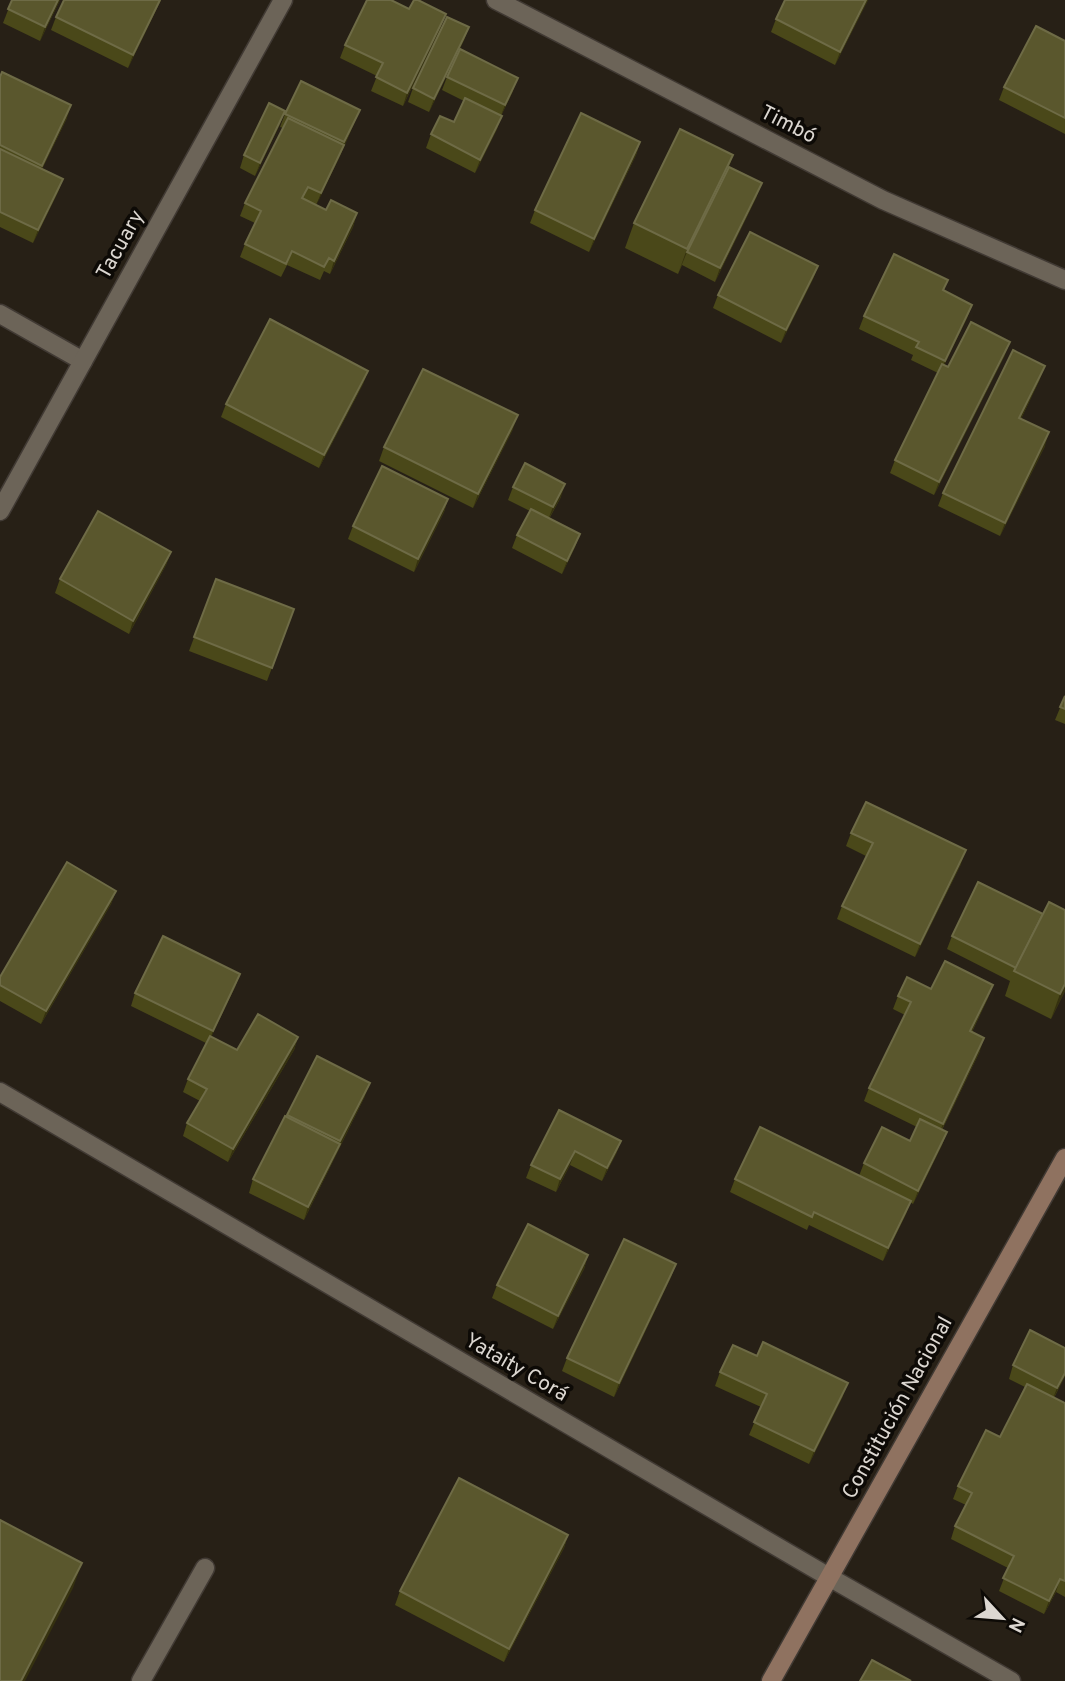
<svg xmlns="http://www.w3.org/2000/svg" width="1065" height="1681" viewBox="0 0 1065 1681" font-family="Overpass,sans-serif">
<rect width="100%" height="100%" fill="#272016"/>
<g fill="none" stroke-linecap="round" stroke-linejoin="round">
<defs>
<g id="lane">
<polyline points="0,314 83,361"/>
<polyline points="141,1681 205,1568"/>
</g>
<g id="street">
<polyline points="496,0 883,200 1065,280"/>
<polyline points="0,511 283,0"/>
<polyline points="0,1092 829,1577 1011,1681"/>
</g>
<polyline id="secondary" points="771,1681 1065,1158"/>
</defs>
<!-- lane casing -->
<use href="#lane" stroke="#413a34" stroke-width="21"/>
<!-- street casing -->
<use href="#street" stroke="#413a34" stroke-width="21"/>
<!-- secondary casing -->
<use href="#secondary" stroke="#413a34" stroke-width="21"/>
<!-- lane -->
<use href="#lane" stroke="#6c6458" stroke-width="18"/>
<!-- street -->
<use href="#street" stroke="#6c6458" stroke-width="18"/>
<!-- secondary -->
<use href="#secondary" stroke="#8f7260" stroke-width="18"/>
</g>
<!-- wall -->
<g fill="#4a4819">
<polygon points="12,0 60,0 40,41 3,23"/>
<polygon points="161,0 128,68 51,30 56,17"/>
<polygon points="868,0 835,65 771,32 776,19"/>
<polygon points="441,27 403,106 371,91 377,76 340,58 345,45"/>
<polygon points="469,27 464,40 429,112 408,102 413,88"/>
<polygon points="1065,41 1065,134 999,100 1004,87"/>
<polygon points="0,77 67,118 42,169 63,179 58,192 33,243 0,227"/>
<polygon points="447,77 513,91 501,116 497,129 475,173 426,148 431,134 454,122 464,101 442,90"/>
<polygon points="360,110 339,158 316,205 326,210 357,213 353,227 330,274 324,271 320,280 287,265 281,277 240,257 245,244 255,223 240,216 245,203 283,128 280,127 285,114"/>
<polygon points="285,111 280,124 255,176 240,168 244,155"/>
<polygon points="640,142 636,155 589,252 530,223 535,210"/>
<polygon points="733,155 729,167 757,196 715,282 682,265 678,274 625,248 634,223"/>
<polygon points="818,266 813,279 781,343 713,308 718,295"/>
<polygon points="944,291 972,305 967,318 944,365 948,367 1005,355 934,495 890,473 895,460 938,373 911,360 913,355 859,329 864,316"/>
<polygon points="368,371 363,384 319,468 221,417 226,404"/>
<polygon points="1040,379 1021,419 1045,446 1000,536 938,506 943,493"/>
<polygon points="513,429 473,508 379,461 384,447"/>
<polygon points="513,487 561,497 549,519 580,534 575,547 562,574 512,548 517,535 530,511 508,500"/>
<polygon points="448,499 444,512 414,572 348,539 353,526"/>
<polygon points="171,552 166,565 129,634 55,593 60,579"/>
<polygon points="216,579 294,609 267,681 189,651"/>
<polygon points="1065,696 1065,724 1055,720"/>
<polygon points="851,833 961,864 915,957 837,919 842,906 866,856 846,846"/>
<polygon points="116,891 111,904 41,1024 0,1001 0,977"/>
<polygon points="952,936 1065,991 1051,1019 1005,996 1010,981 947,949"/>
<polygon points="240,974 235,987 211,1037 237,1050 298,1037 294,1050 228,1162 183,1136 187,1123 200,1101 183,1092 188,1079 206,1043 131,1006 135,993"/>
<polygon points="993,985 988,998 972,1032 980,1051 942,1130 947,1132 942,1145 913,1204 910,1202 906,1214 883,1261 809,1225 807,1230 730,1192 735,1179 859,1176 864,1163 910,1141 917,1127 864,1101 869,1088 905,1015 893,1009 898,996 931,989"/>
<polygon points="365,1096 304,1220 249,1193 253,1179 287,1115"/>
<polygon points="559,1110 621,1141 616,1154 602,1181 570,1165 556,1192 526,1178 531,1165"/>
<polygon points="588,1255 584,1269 553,1329 492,1298 497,1285"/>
<polygon points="676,1264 671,1277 614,1397 562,1371 567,1358"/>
<polygon points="1065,1348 1065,1376 1054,1398 1065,1403 1065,1597 1056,1592 1044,1614 999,1591 1008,1568 951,1539 955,1526 966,1505 953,1499 958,1486 1000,1437 1025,1387 1009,1379 1013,1365"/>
<polygon points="757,1356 843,1396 809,1464 749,1435 761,1407 715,1386 720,1372"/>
<polygon points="568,1535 564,1548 504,1662 395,1605 400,1591"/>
</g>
<!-- shaded-wall -->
<g fill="#35310f">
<polygon points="58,0 60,0 40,41 45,27"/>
<polygon points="160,0 161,0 128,68 133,55"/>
<polygon points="866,0 868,0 835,65 840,52"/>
<polygon points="446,14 441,27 403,106 407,93"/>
<polygon points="469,27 464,40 429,112 434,99"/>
<polygon points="518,78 513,91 500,118 505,105"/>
<polygon points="71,105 67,118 37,179 42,166"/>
<polygon points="360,110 339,158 316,206 321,193"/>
<polygon points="285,111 280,124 255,176 260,163"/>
<polygon points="502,116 497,129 475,173 480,160"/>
<polygon points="640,142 636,155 589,252 594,239"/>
<polygon points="733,155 724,180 687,252 678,274 687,249"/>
<polygon points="63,179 58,192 33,243 38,230"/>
<polygon points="762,183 757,196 715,282 720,268"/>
<polygon points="357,213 353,227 330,274 334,261"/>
<polygon points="818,266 813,279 781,343 786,330"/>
<polygon points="972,305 967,318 940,374 945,361"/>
<polygon points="1010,342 1005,355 934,495 939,482"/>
<polygon points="1045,366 1040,379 1015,431 1019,418"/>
<polygon points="368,371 363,384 319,468 324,455"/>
<polygon points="518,415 513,429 473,508 478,494"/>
<polygon points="1049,432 1045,446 1000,536 1005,523"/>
<polygon points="565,484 561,497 548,520 553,507"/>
<polygon points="448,499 444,512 414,572 418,559"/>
<polygon points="580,534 575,547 562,574 567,561"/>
<polygon points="171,552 166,565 129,634 133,621"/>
<polygon points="966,850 961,864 915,957 920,944"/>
<polygon points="116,891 111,904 41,1024 46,1011"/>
<polygon points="240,974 235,987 208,1044 213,1031"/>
<polygon points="1065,984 1065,991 1051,1019 1060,994"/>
<polygon points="993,985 988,998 965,1045 970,1031"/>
<polygon points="298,1037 294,1050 228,1162 233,1149"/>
<polygon points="984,1038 980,1051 938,1137 943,1124"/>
<polygon points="370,1083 365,1096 304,1220 308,1207"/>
<polygon points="947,1132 942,1145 913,1204 918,1191"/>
<polygon points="621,1141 616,1154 602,1181 607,1168"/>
<polygon points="575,1151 570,1165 556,1192 560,1179"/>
<polygon points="911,1201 906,1214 883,1261 888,1248"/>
<polygon points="588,1255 584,1269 553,1329 558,1316"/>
<polygon points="676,1264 671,1277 614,1397 619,1383"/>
<polygon points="1065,1373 1065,1376 1052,1401 1057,1388"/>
<polygon points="848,1383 843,1396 809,1464 814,1451"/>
<polygon points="568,1535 564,1548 504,1662 509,1649"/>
<polygon points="82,1563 73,1588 25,1681 21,1681"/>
<polygon points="1060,1579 1056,1592 1044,1614 1049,1601"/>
</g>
<!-- building -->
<g fill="#5a572d" stroke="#6e6b46" stroke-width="2">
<polygon points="12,0 58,0 45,27 8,9"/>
<polygon points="64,0 160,0 133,55 56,17"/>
<polygon points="367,0 391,0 409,9 414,0 418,0 446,14 407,93 376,77 383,63 345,45"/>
<polygon points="785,0 866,0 840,52 776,19"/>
<polygon points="447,17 469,27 434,99 413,88"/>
<polygon points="1036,26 1065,41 1065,118 1004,87"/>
<polygon points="460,49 518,78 505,105 447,77"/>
<polygon points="2,72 71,105 42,166 0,145 0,77"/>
<polygon points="301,81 360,110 344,142 285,114"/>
<polygon points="465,98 502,116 480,160 431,134 440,116 454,122"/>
<polygon points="269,103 285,111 260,163 244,155"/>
<polygon points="581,113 640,142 594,239 535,210"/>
<polygon points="288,118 344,145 321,193 308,187 302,198 326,210 331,200 357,213 334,261 329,258 324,267 292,251 286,264 245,244 261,211 245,203"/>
<polygon points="680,129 733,155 687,249 634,223"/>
<polygon points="0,149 63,179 38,230 0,212"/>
<polygon points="729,167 762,183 720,268 687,252"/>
<polygon points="750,232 818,266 786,330 718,295"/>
<polygon points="894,254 948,280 943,290 972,305 945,361 916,347 919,342 864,316"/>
<polygon points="270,319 368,371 324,455 226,404"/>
<polygon points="971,322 1010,342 939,482 895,460 942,364 948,367"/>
<polygon points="1013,350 1045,366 1019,418 1049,432 1005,523 943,493"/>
<polygon points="423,369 518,415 478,494 384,447"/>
<polygon points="525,463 565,484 553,507 513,487"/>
<polygon points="382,466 448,499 418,559 353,526"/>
<polygon points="531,509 580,534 567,561 517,535"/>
<polygon points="98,511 171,552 133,621 60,579"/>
<polygon points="216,579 294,609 272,668 194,637"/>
<polygon points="1065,696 1065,709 1060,707"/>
<polygon points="866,802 966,850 920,944 842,906 873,843 851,833"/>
<polygon points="67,862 116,891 46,1011 0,985 0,977"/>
<polygon points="978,882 1043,914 1016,968 952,936"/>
<polygon points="1049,902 1065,910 1065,984 1060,994 1014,971"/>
<polygon points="163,936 240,974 213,1031 135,993"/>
<polygon points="945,961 993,985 970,1031 984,1038 943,1124 869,1088 911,1002 898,996 907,977 931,989"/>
<polygon points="258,1014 298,1037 233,1149 187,1123 207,1089 188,1079 210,1036 237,1050"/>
<polygon points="317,1056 370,1083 340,1141 287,1115"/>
<polygon points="559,1110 621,1141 607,1168 575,1151 560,1179 531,1165"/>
<polygon points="285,1116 340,1144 308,1207 253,1179"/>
<polygon points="920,1119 947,1132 918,1191 864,1163 882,1127 910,1141"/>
<polygon points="760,1127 911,1201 888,1248 814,1212 812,1217 735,1179"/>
<polygon points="528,1224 588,1255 558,1316 497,1285"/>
<polygon points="624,1239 676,1264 619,1383 567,1358"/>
<polygon points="1030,1330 1065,1348 1065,1373 1057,1388 1013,1365"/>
<polygon points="763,1342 848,1383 814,1451 754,1422 767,1394 720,1372 733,1345 757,1356"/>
<polygon points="1027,1384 1065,1403 1065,1581 1060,1579 1049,1601 1003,1578 1014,1556 955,1526 972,1493 958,1486 986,1430 1000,1437"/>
<polygon points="459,1478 568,1535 509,1649 400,1591"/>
<polygon points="0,1520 82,1563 21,1681 0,1681"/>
<polygon points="872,1660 911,1681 860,1681"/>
</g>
<g text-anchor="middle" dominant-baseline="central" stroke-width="7" stroke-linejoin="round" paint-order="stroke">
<!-- street labels -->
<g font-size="21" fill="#dcd7d1" stroke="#0d0a06">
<text transform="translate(788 125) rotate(27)">Timbó</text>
<text transform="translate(121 245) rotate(-61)">Tacuary</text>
<text transform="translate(516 1368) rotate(30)">Yataity Corá</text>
<text transform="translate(898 1408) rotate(-61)">Constitución Nacional</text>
</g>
</g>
<!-- north arrow -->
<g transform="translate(1002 1618) rotate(116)" stroke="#0d0a06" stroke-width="5" paint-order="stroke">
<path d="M0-5L12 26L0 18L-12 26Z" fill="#dcd7d1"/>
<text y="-10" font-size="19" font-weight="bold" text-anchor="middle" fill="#dcd7d1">N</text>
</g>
</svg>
